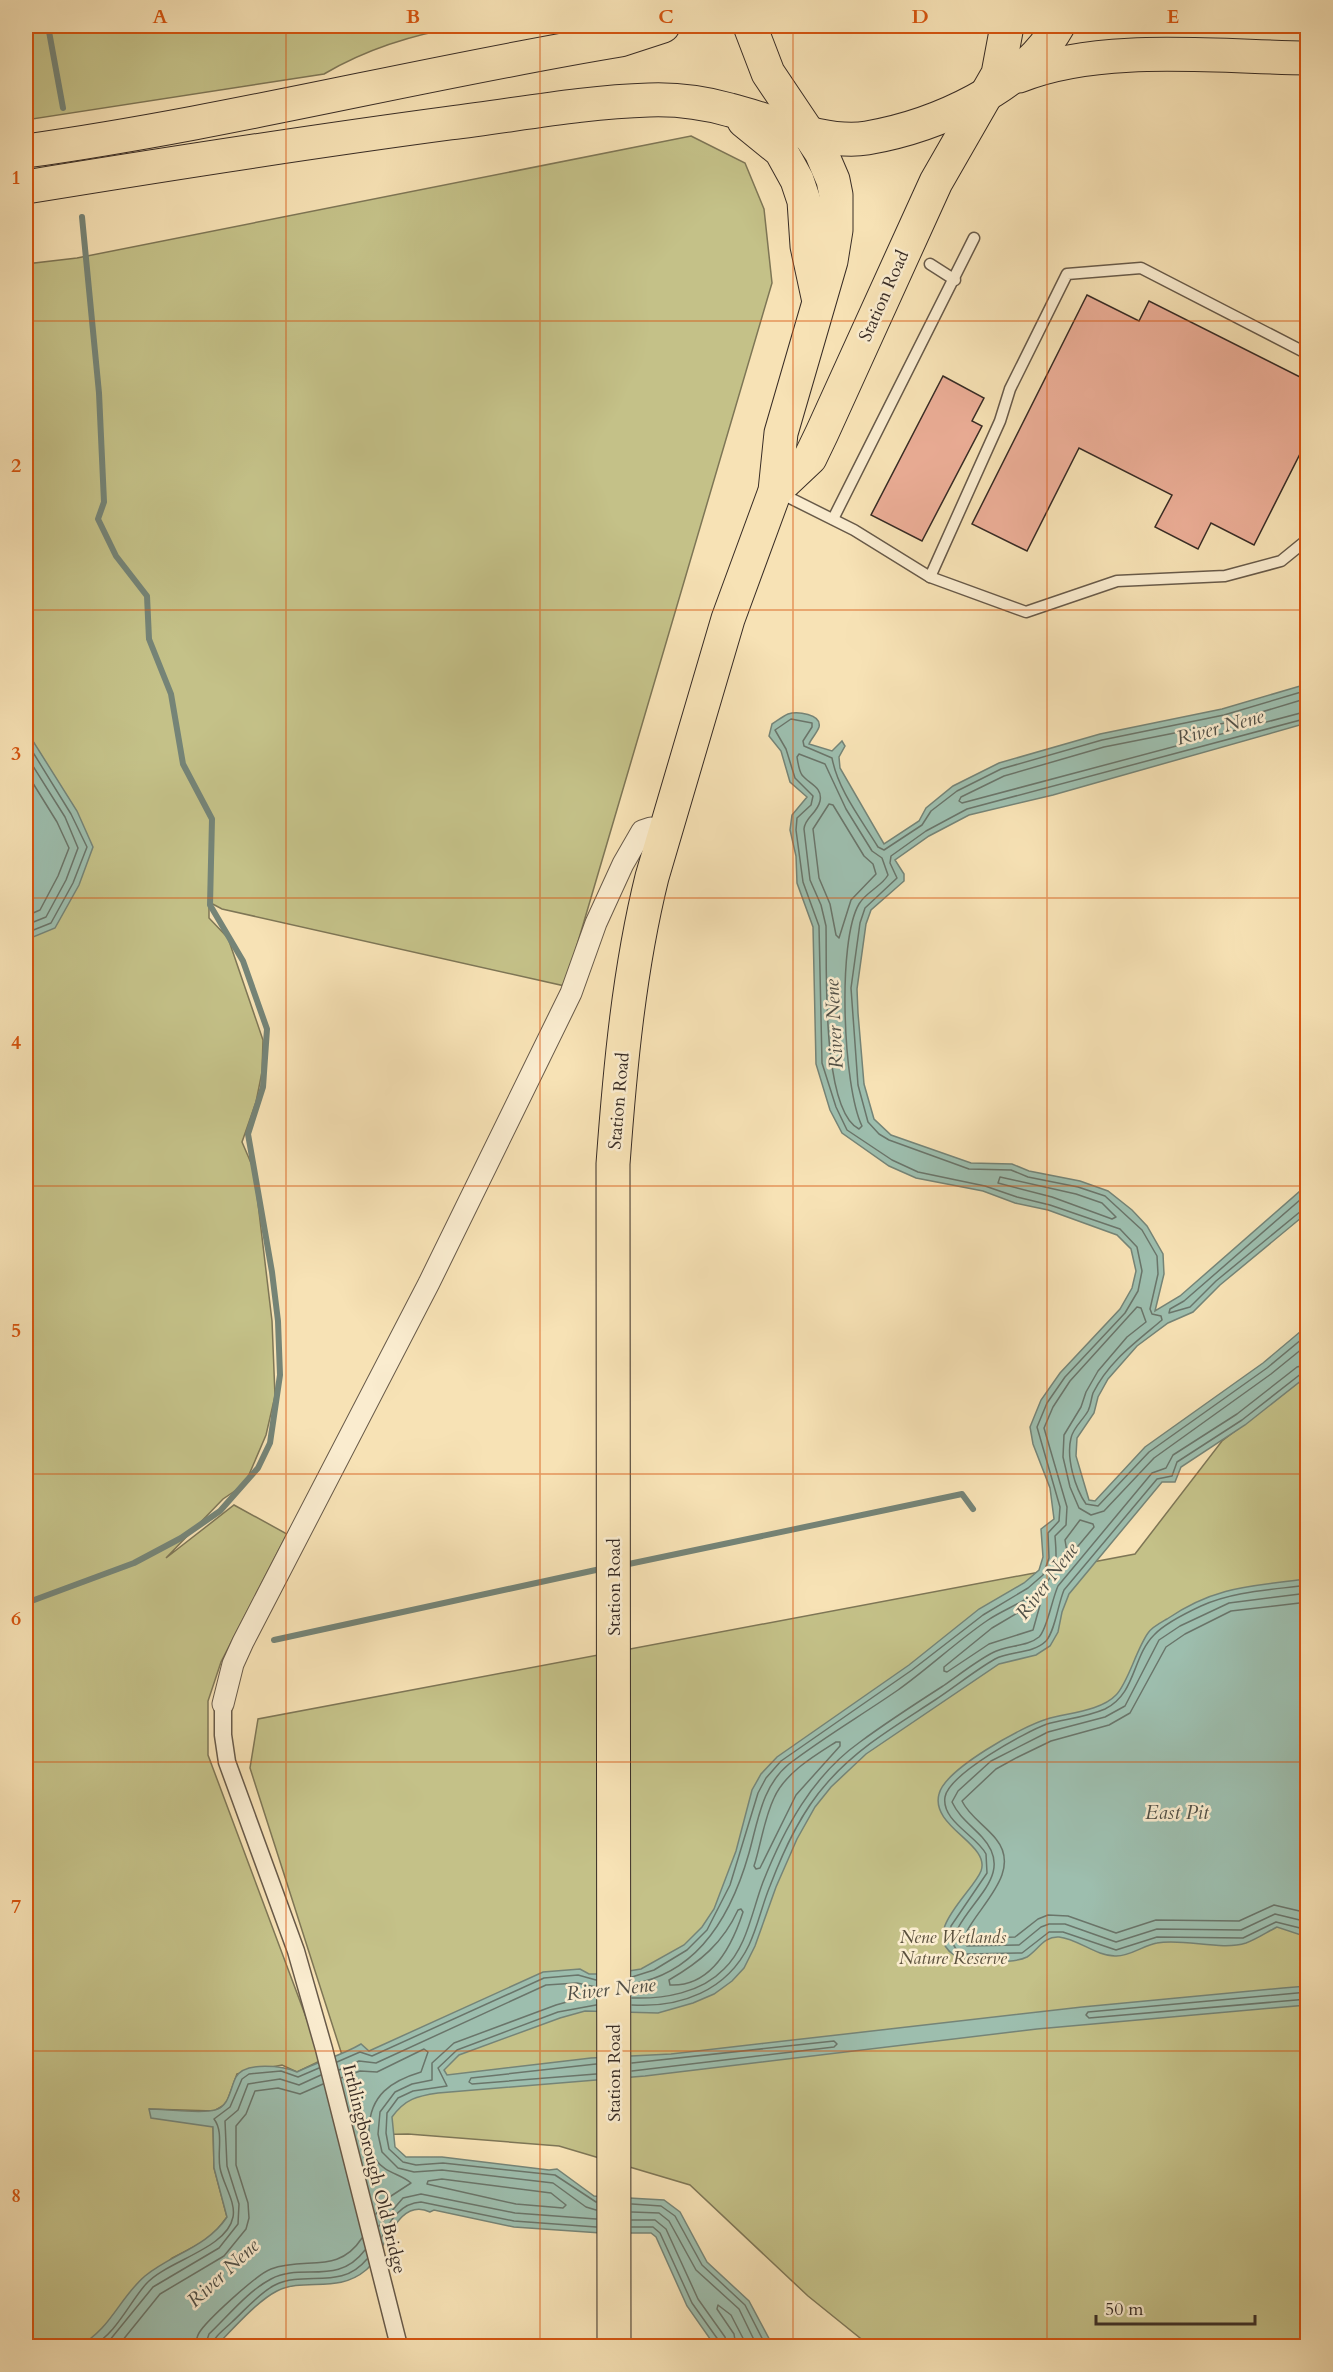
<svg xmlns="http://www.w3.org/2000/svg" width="1333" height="2372" viewBox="0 0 1333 2372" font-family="Cardo,serif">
<rect width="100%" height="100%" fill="#f7e2b5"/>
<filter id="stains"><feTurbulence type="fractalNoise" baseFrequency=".00333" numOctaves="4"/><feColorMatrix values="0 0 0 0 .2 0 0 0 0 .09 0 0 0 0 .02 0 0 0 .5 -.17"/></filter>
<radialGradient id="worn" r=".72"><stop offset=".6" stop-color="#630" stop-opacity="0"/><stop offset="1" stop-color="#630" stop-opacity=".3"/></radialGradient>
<!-- green -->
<g fill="#c4c188" stroke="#7e7656" stroke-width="1.5">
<path d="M26 26H465C414 34 368 48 324 74L26 120Z"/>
<polygon points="691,136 745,163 764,209 772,283 565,986 222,909 209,902 209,918 228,938 263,1040 262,1072 256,1102 242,1142 254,1170 272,1321 275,1396 266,1435 245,1484 223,1499 166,1558 234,1505 287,1534 221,1662 208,1701 208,1755 322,2060 297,2072 282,2065 237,2074 226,2104 214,2111 149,2109 213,2126 214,2168 227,2217 211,2238 172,2258 123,2304 94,2339 79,2346 26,2346 26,264 77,258"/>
<polygon points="1307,1376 1307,2346 870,2346 808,2296 690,2185 559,2146 408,2134 360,2135 342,2055 250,1768 258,1719 1135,1554 1222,1441"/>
</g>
<!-- water -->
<g fill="#9dbeae" stroke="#758477" stroke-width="1.5">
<path d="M1307 684V723L1053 795 969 815 929 836 895 860 904 874V881L871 910 866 924 857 989 858 1013 864 1084 874 1119 891 1135 971 1163 1012 1164 1029 1171 1080 1181 1108 1191 1132 1210 1147 1226 1163 1254 1164 1274 1155 1311 1180 1296 1307 1185V1213L1220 1285 1193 1312 1168 1323 1137 1346 1108 1379 1098 1397 1094 1413 1077 1438 1076 1456 1089 1500 1095 1501 1145 1447 1263 1363 1307 1326V1376L1245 1425 1181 1467 1175 1482H1162L1069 1594 1062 1612 1058 1632 1050 1646 1036 1655 999 1664 866 1754 831 1787 815 1807 797 1839 776 1887 755 1946 744 1968 732 1981 714 1994 693 2003 658 2013 585 2011 560 2018 459 2055 444 2070 447 2075 591 2058 671 2054 1082 2007 1283 1988 1307 1986V2005L1037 2029 645 2076 438 2093C417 2096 405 2099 392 2117L395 2147 406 2157H442L549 2170 557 2169 594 2196 664 2200 680 2212 707 2262 749 2301 773 2346H715L687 2306 656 2237 651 2233H601L514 2227 434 2210 430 2212C396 2196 385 2254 366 2270 338 2294 305 2277 277 2291 257 2301 232 2330 216 2346H79C110 2330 120 2297 145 2276 172 2254 207 2247 227 2217L214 2168 213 2127 151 2118 149 2109C164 2109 202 2114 215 2110 230 2106 230 2088 236 2077 245 2061 284 2066 297 2072 319 2061 341 2056 361 2044L369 2051 543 1972 580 1969 589 1974H610L641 1969 684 1945 702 1927 714 1909 736 1851 752 1790 761 1774 777 1757 909 1665 979 1609 1024 1583 1039 1570 1043 1557 1041 1529 1054 1519 1050 1488 1033 1444 1030 1427 1041 1400 1060 1373 1120 1309 1132 1288 1136 1271 1131 1249 1117 1235 1048 1210 1015 1203 983 1191 916 1178 889 1166 842 1133 830 1110 816 1064 813 927 797 883 796 856 790 830 792 815 807 797 790 782 781 751 769 736 772 724C777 721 783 716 788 714 797 711 822 714 819 727 817 733 811 739 809 744L832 751 842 741 845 746 839 757 840 768 884 844 919 821 926 808 953 786 999 763 1100 734 1222 709Z"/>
<polygon points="26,730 77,811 93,847 79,885 55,928 26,940"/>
<path d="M1307 1579V1937L1277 1927C1267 1932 1257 1939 1246 1943 1221 1951 1184 1938 1157 1943 1144 1945 1129 1957 1115 1956 1096 1956 1078 1939 1059 1937 1044 1936 1038 1950 1027 1957 1014 1964 966 1963 954 1955 920 1933 973 1892 981 1871 991 1844 930 1827 939 1794 945 1769 1023 1726 1047 1719 1067 1713 1101 1711 1116 1695 1128 1683 1136 1650 1148 1633 1152 1627 1160 1623 1167 1619 1215 1586 1252 1586 1307 1579Z"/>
</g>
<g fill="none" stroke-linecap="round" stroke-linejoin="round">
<!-- shore -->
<g stroke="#6a756a" stroke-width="1.5">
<polyline points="1308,698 1225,723 1104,747 1004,776 961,797 959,801 962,803 1308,711"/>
<path d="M1308 718 967 809 926 831 891 856 890 863 897 878 865 908 860 923 851 988 858 1085 868 1122 879 1134 889 1140 969 1169 1011 1170 1028 1177 1078 1187 1105 1196 1142 1230 1157 1256 1158 1274 1150 1309 1152 1314 1161 1316 1162 1320C1136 1342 1109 1361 1093 1393 1091 1399 1091 1405 1088 1411 1083 1420 1073 1428 1071 1438 1066 1458 1075 1488 1086 1504L1098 1506 1149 1452 1267 1368 1308 1334"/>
<polyline points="26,741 71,814 87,847 73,883 51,923 26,933"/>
<path d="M799 754 825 764 846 809 872 851 882 858 888 875C882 886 866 892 859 904 837 941 843 1087 862 1126L859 1129C821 1110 827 966 826 926L821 905 810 880 804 829C805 817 817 814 820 801 823 787 809 784 802 775 799 771 798 763 797 757Z"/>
<polyline points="26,755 65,817 78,848 66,880 46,917 26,925"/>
<polyline points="26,772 57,822 69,848 58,876 40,910 26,916"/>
<polygon points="829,804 833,805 864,856 873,864 876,874 851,900 839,938 836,935 830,904 819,878 813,829"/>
<polygon points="1000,1177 1076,1194 1102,1203 1116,1217 1112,1219 1052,1197 998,1183"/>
<polyline points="1308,1193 1184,1301 1170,1309 1169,1313 1190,1307 1216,1281 1301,1211 1308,1209"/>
<polygon points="1080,1520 1093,1524 1094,1527 1068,1558 1065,1540"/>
<path d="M1308 1585C1271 1590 1234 1591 1201 1606 1186 1613 1165 1623 1154 1635 1132 1657 1136 1694 1105 1709 1087 1717 1066 1719 1047 1724 1025 1732 949 1774 945 1797 941 1821 977 1836 986 1854L987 1873 951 1926 950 1939 956 1949 965 1954 1022 1953 1049 1932H1063L1116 1950 1157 1937 1243 1938 1276 1922 1308 1930"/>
<path d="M1308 1593 1229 1603 1180 1626 1159 1640 1125 1706 1105 1717 1048 1732 991 1761 958 1791 952 1802C959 1817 971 1825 982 1837 1014 1872 975 1896 958 1928V1937L967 1946 1019 1945 1041 1927 1049 1924H1065L1116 1942 1157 1929 1241 1930 1275 1914 1308 1922"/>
<polygon points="1036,1602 1040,1605 1033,1630 989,1644 947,1672 944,1671 944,1667 992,1628"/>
<path d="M1308 1602 1231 1611 1185 1634 1166 1647 1130 1713 1109 1725 1051 1741 1018 1757 996 1769 962 1801C969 1816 986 1826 996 1839 1022 1871 981 1904 967 1931L970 1938 1015 1937 1038 1919 1048 1915 1068 1916 1116 1933 1156 1920 1239 1921 1274 1905 1308 1913"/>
<path d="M836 1742H840V1746L796 1795 760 1868 756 1869 754 1866C761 1844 764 1819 774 1798 785 1773 814 1756 836 1742Z"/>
<path d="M738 1910 741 1909 743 1912C732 1946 711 1987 670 1985L669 1980C700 1962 723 1943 738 1910Z"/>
<path d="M632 1977 654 1970 687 1950 707 1930 730 1885 758 1793 766 1778 781 1761 912 1670 983 1615 1028 1588 1043 1575 1049 1558 1048 1533 1059 1521 1060 1507 1037 1427 1047 1403 1065 1377 1125 1313 1138 1291 1142 1271 1137 1247 1120 1229 1050 1205 1017 1197 985 1186 918 1172 892 1160 847 1130 836 1107 822 1063 819 926 803 882 796 830 797 818 811 805 813 796 795 778 786 749 775 730 791 719 812 723V727L803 741 804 746 832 758C838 790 861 819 878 847L884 850 922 825 931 811 957 791 1001 769 1102 740 1224 715 1308 690"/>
<path d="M632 1984C699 1973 732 1913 749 1853 758 1821 762 1786 789 1764 824 1737 862 1715 898 1690 929 1668 957 1641 988 1620 1007 1607 1040 1597 1051 1576 1058 1563 1056 1550 1055 1536L1066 1525 1067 1507 1044 1428 1053 1407 1070 1381 1137 1307 1141 1308 1146 1322 1127 1337 1098 1371 1086 1392 1081 1407 1064 1435 1063 1457 1070 1487 1079 1508 1091 1515 1104 1511 1154 1458 1271 1374 1308 1344"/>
<polyline points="1308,1992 1088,2012 1086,2015 1089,2018 1308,1999"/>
<polyline points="596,1997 581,1998 556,2005 454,2043 432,2063 432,2080 412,2084 395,2092 380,2112 378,2134 382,2152 398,2168 414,2172 442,2170 553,2183 586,2207 596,2210"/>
<path d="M632 1998C664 1999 701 1993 724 1969 747 1947 752 1911 763 1882 784 1829 812 1776 860 1742 887 1722 915 1704 943 1686 959 1675 975 1662 992 1653 1006 1645 1027 1647 1039 1637 1047 1630 1052 1599 1058 1586L1152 1473 1166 1468 1173 1455 1237 1414 1297 1367 1308 1364"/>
<polyline points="596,2005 558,2012 457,2050 438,2068 447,2086 413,2091 398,2098 387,2113 386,2133 389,2149 403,2162 416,2165 443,2163 555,2175 596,2202"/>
<path d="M632 2005C680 2008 727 1991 749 1945 758 1926 762 1905 770 1886 784 1849 801 1812 827 1783 857 1748 897 1725 935 1700 955 1687 974 1671 995 1659 1010 1651 1033 1654 1046 1641 1055 1631 1058 1604 1064 1590L1157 1479 1172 1476 1177 1462 1242 1420 1302 1373 1308 1372"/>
<polyline points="337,2062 360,2052 372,2056 544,1978 578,1975 596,1980"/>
<polyline points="632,2063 834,2041 837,2044 834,2047 632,2071"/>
<polyline points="596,2064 471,2078 469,2082 472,2084 596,2074"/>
<polyline points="339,2070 359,2061 376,2063 546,1985 577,1983 596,1987"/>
<path d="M341 2078 360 2071 377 2072 424 2049 428 2052 421 2072C391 2081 370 2095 369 2129 369 2138 371 2152 376 2160 385 2173 401 2174 411 2183L391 2196 376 2214"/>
<polygon points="442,2179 551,2193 566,2205 563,2208 516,2204 427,2184 428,2181"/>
<polyline points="632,2204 661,2206 675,2216 702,2265 745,2305 766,2346"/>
<polyline points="632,2212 659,2213 669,2221 696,2270 739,2309 757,2346"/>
<polyline points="632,2220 655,2220 666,2229 698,2299 725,2337 727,2346"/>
<polyline points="379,2226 403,2198 421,2194 515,2213 596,2219"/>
<polyline points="632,2227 653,2227 660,2233 692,2303 719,2341 720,2346"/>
<path d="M382 2237C390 2220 401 2203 421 2202L514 2221 596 2227"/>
<path d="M92 2346C116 2334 129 2303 146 2284 166 2261 227 2249 233 2217 236 2202 223 2184 220 2168 217 2152 224 2132 214 2119L230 2107 242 2079 249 2074 281 2071 298 2077 319 2068"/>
<polyline points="105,2346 153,2287 219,2248 238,2224 239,2204 227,2166 225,2121 238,2110 248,2084 280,2079 299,2085 321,2075"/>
<polyline points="118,2346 160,2294 224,2256 246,2229 249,2218 248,2203 236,2165 236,2126 246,2114 255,2091 278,2088 300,2094 323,2084"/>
<path d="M196 2346C196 2342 196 2338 199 2333 206 2321 257 2274 271 2269 306 2256 338 2275 362 2238"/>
<path d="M205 2346 209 2334C228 2316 248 2291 271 2279 302 2262 337 2287 365 2250"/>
<path d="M212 2346C213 2337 225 2329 232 2322 245 2310 259 2293 275 2285 306 2270 341 2291 367 2259"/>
<polyline points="736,2346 734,2334 717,2309 718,2305 731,2315 747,2346"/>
</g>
<!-- stream -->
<g stroke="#758477" stroke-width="6">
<polyline points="48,26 63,108"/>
<polyline points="624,1565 962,1494 973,1509"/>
<polyline points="26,1603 134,1563 181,1538 220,1511 258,1468 270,1443 280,1375 278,1321 272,1272 248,1134 263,1087 267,1029 243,961 210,905 212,819 183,764 171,694 149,639 147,596 116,556 98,519 104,502 99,393 82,217"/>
<polyline points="274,1640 605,1568"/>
</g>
</g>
<!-- building -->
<g fill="#ebad96" stroke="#382c25" stroke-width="1.5">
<polygon points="1087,295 1139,321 1149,301 1308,381 1308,438 1254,545 1211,523 1198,549 1155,527 1172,495 1079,448 1027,551 972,524"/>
<polygon points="943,376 984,398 972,421 982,426 922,541 871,515"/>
</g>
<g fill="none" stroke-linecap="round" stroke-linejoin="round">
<defs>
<g id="service">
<polyline points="930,264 955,280"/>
<polyline points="778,492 854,530 930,577 1026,612 1117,581 1225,576 1281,561 1308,539"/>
<polyline points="833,519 974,238"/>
<polyline points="930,577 1000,421 1010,389 1067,274 1141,268 1308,354"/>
</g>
<polyline id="pedestrian" points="223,1704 223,1735 227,1762 296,1951 324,2049 399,2346"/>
<polyline id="minor" points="223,1704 233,1664 243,1642 429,1283 571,993 596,923 623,864 642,831 651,828 665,832"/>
<g id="trunk">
<path d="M1019 76C1100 43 1219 57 1308 58"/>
<polyline points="744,121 781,151 797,180 804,201 807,246 818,297"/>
<path d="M26 151C226 123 421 73 620 40L663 26"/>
<path d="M26 187C167 164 308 142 450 123 516 115 582 102 649 100 675 99 705 103 730 110 771 120 824 145 867 138 936 126 1023 88 1058 26"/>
<polyline points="775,491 810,458 822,433 936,182 998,74 1007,26"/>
<path d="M614 2346 613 1164C620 1068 629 970 652 877L728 619 775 491 781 433 831 261 836 230V195L833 180 821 152 768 73 750 26"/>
</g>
</defs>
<!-- service casing -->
<use href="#service" stroke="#685a49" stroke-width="13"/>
<!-- pedestrian casing -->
<use href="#pedestrian" stroke="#685a49" stroke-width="19"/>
<!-- minor casing -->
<use href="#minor" stroke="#685a49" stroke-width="23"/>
<!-- trunk casing -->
<use href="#trunk" stroke="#382c25" stroke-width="35"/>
<!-- service -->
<use href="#service" stroke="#faeccf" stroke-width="10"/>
<!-- pedestrian -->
<use href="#pedestrian" stroke="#faeccf" stroke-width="16"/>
<!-- minor -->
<use href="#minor" stroke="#faeccf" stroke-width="21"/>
<!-- trunk -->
<use href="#trunk" stroke="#f7e2b5" stroke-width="33"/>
</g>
<!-- grid -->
<path fill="none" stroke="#d6540e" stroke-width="1.5" stroke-opacity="0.55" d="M286 26V2346M540 26V2346M793 26V2346M1047 26V2346M26 321H1308M26 610H1308M26 898H1308M26 1186H1308M26 1474H1308M26 1762H1308M26 2051H1308"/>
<g text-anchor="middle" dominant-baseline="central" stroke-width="5" stroke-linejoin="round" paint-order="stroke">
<!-- street labels -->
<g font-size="18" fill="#382c25" stroke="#faeccf">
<text transform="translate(884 296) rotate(-66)">Station Road</text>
<text transform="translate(619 1101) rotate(-85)">Station Road</text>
<text transform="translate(614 1587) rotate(-90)">Station Road</text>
<text transform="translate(614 2073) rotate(-90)">Station Road</text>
<text transform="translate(374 2169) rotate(76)">Irthlingborough Old Bridge</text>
</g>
<!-- park labels -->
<g font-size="18" font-style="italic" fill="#5b513e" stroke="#faeccf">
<text x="953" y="1937">Nene Wetlands<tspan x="953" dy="21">Nature Reserve</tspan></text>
</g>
<!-- water labels -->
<g font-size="20" font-style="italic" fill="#515047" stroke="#faeccf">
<text transform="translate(1220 727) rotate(-15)">River Nene</text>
<text transform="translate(834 1024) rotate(-93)">River Nene</text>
<text transform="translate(1047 1581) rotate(-53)">River Nene</text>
<text x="1177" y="1812">East Pit</text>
<text transform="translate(611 1989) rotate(-6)">River Nene</text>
<text transform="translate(223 2273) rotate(-43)">River Nene</text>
</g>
</g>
<!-- margin -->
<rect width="1333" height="2372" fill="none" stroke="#f7e2b5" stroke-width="66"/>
<!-- scale -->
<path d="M1096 2315v9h159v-9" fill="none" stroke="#382c25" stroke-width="3"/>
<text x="1105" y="2315" font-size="18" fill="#382c25" stroke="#faeccf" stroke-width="4.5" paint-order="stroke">50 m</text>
<rect x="33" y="33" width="1267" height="2306" fill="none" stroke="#d6540e" stroke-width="2"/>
<g font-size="20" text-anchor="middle" font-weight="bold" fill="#d6540e">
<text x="160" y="23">A</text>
<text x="413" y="23">B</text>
<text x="666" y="23">C</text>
<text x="920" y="23">D</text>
<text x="1173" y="23">E</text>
<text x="16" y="184">1</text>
<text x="16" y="472">2</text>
<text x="16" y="760">3</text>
<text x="16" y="1049">4</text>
<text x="16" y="1337">5</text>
<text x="16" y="1625">6</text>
<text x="16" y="1913">7</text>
<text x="16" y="2202">8</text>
</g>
<rect width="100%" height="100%" filter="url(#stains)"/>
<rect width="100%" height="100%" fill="url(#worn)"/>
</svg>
